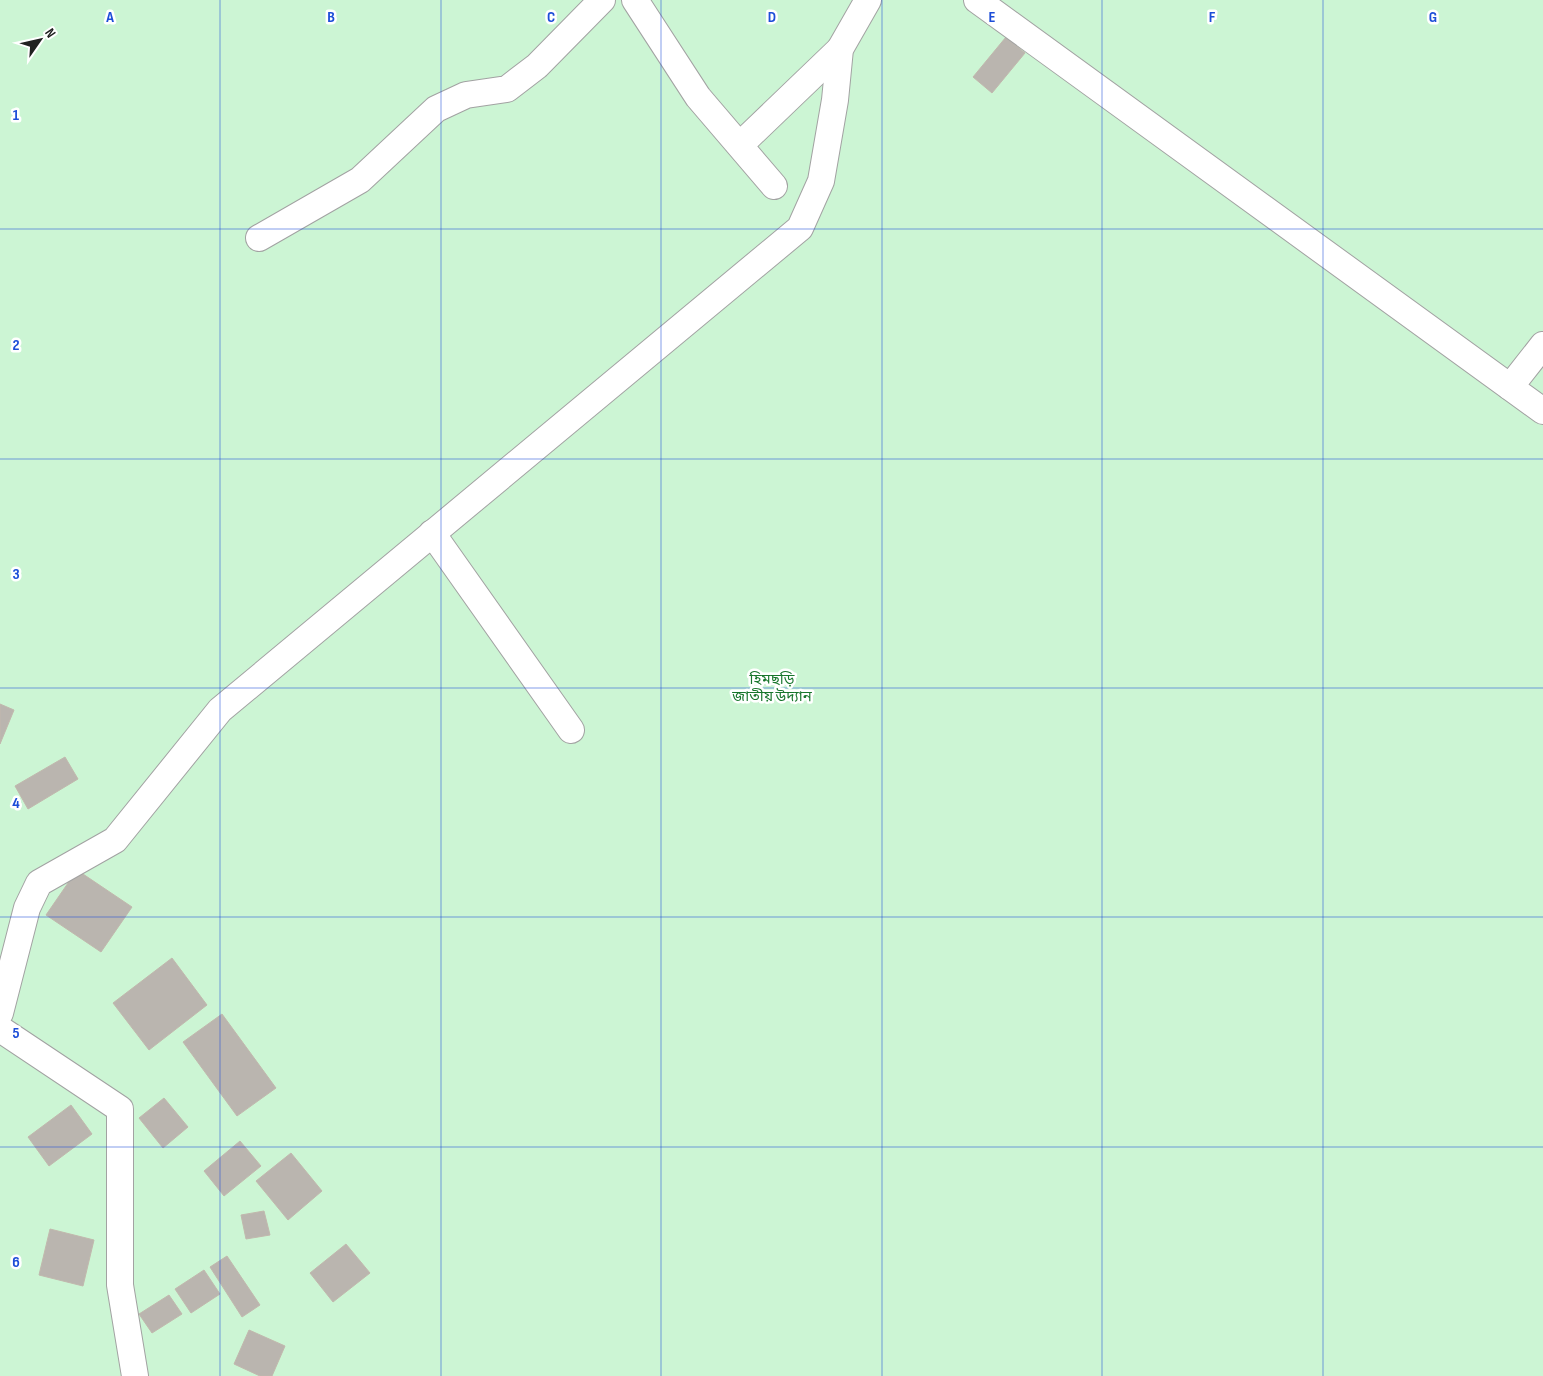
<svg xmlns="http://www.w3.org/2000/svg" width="1543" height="1376" viewBox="0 0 1543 1376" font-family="'Sofia Sans Condensed','Noto Sans Bengali',sans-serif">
<rect width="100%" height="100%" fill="#f1efe9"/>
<!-- park -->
<rect fill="#ccf5d4" x="0" y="0" width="1543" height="1376"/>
<!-- building -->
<g fill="#bab5af" stroke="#c1b8ad">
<polygon points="1006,37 1025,53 992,93 973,77"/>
<polygon points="0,704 14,710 0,744"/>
<polygon points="65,757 78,779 28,809 15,786"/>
<polygon points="77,870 132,907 101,952 46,915"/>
<polygon points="172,958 207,1005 149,1050 113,1003"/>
<polygon points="222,1014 276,1088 237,1116 183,1042"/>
<polygon points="164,1098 188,1127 163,1148 139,1118"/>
<polygon points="71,1105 92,1134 49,1166 28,1137"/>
<polygon points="240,1141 261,1166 224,1196 204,1171"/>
<polygon points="291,1153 322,1191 288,1220 256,1181"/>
<polygon points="264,1211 270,1235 246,1239 241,1215"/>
<polygon points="50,1229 94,1240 83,1286 39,1275"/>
<polygon points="346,1244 370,1273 333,1302 310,1273"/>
<polygon points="227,1256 260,1305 242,1317 210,1267"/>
<polygon points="204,1270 220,1294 191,1313 175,1289"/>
<polygon points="169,1295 182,1314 152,1333 139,1314"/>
<polygon points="249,1330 285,1346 272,1376 260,1376 234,1364"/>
</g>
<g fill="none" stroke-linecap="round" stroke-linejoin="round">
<defs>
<g id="minor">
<polyline points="635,0 698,97 774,186"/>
<polyline points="977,0 1543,411"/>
<polyline points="740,145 840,49"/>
<polyline points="259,238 360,180 436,109 466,95 507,89 537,66 602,0"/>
<polyline points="1510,387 1543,345"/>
<polyline points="432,533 571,730"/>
<polyline points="0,1013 27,908 39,883 115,840 220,710 800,228 821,181 835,100 840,49 868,0"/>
<polyline points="0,1029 120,1109 120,1285 135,1376"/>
</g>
</defs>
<!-- minor casing -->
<use href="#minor" stroke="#a2a2a2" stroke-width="28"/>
<!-- minor -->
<use href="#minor" stroke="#fff" stroke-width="26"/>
</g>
<!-- grid -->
<path fill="none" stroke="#1d4ed8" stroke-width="1" stroke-opacity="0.55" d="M220 0V1376M441 0V1376M661 0V1376M882 0V1376M1102 0V1376M1323 0V1376M0 229H1543M0 459H1543M0 688H1543M0 917H1543M0 1147H1543"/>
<g text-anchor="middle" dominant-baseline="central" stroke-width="5" stroke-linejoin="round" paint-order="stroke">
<!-- park labels -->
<g font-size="15" fill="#18762c" stroke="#fff">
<text x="772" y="679">হিমছড়ি<tspan x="772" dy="17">জাতীয় উদ্যান</tspan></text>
</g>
</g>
<g font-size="16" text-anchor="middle" font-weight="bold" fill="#1d4ed8" stroke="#fff" stroke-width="5" stroke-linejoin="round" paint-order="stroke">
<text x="110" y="22">A</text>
<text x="331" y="22">B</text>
<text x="551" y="22">C</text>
<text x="772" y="22">D</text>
<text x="992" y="22">E</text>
<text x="1212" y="22">F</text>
<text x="1433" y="22">G</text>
<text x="16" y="120">1</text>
<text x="16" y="350">2</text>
<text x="16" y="579">3</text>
<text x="16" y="808">4</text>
<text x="16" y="1038">5</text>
<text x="16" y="1267">6</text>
</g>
<!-- north arrow -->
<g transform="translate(40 40) rotate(56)" stroke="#ffffff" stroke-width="4" paint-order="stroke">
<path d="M0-4L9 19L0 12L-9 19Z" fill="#212121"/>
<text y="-8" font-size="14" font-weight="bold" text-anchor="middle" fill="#212121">N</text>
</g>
</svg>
